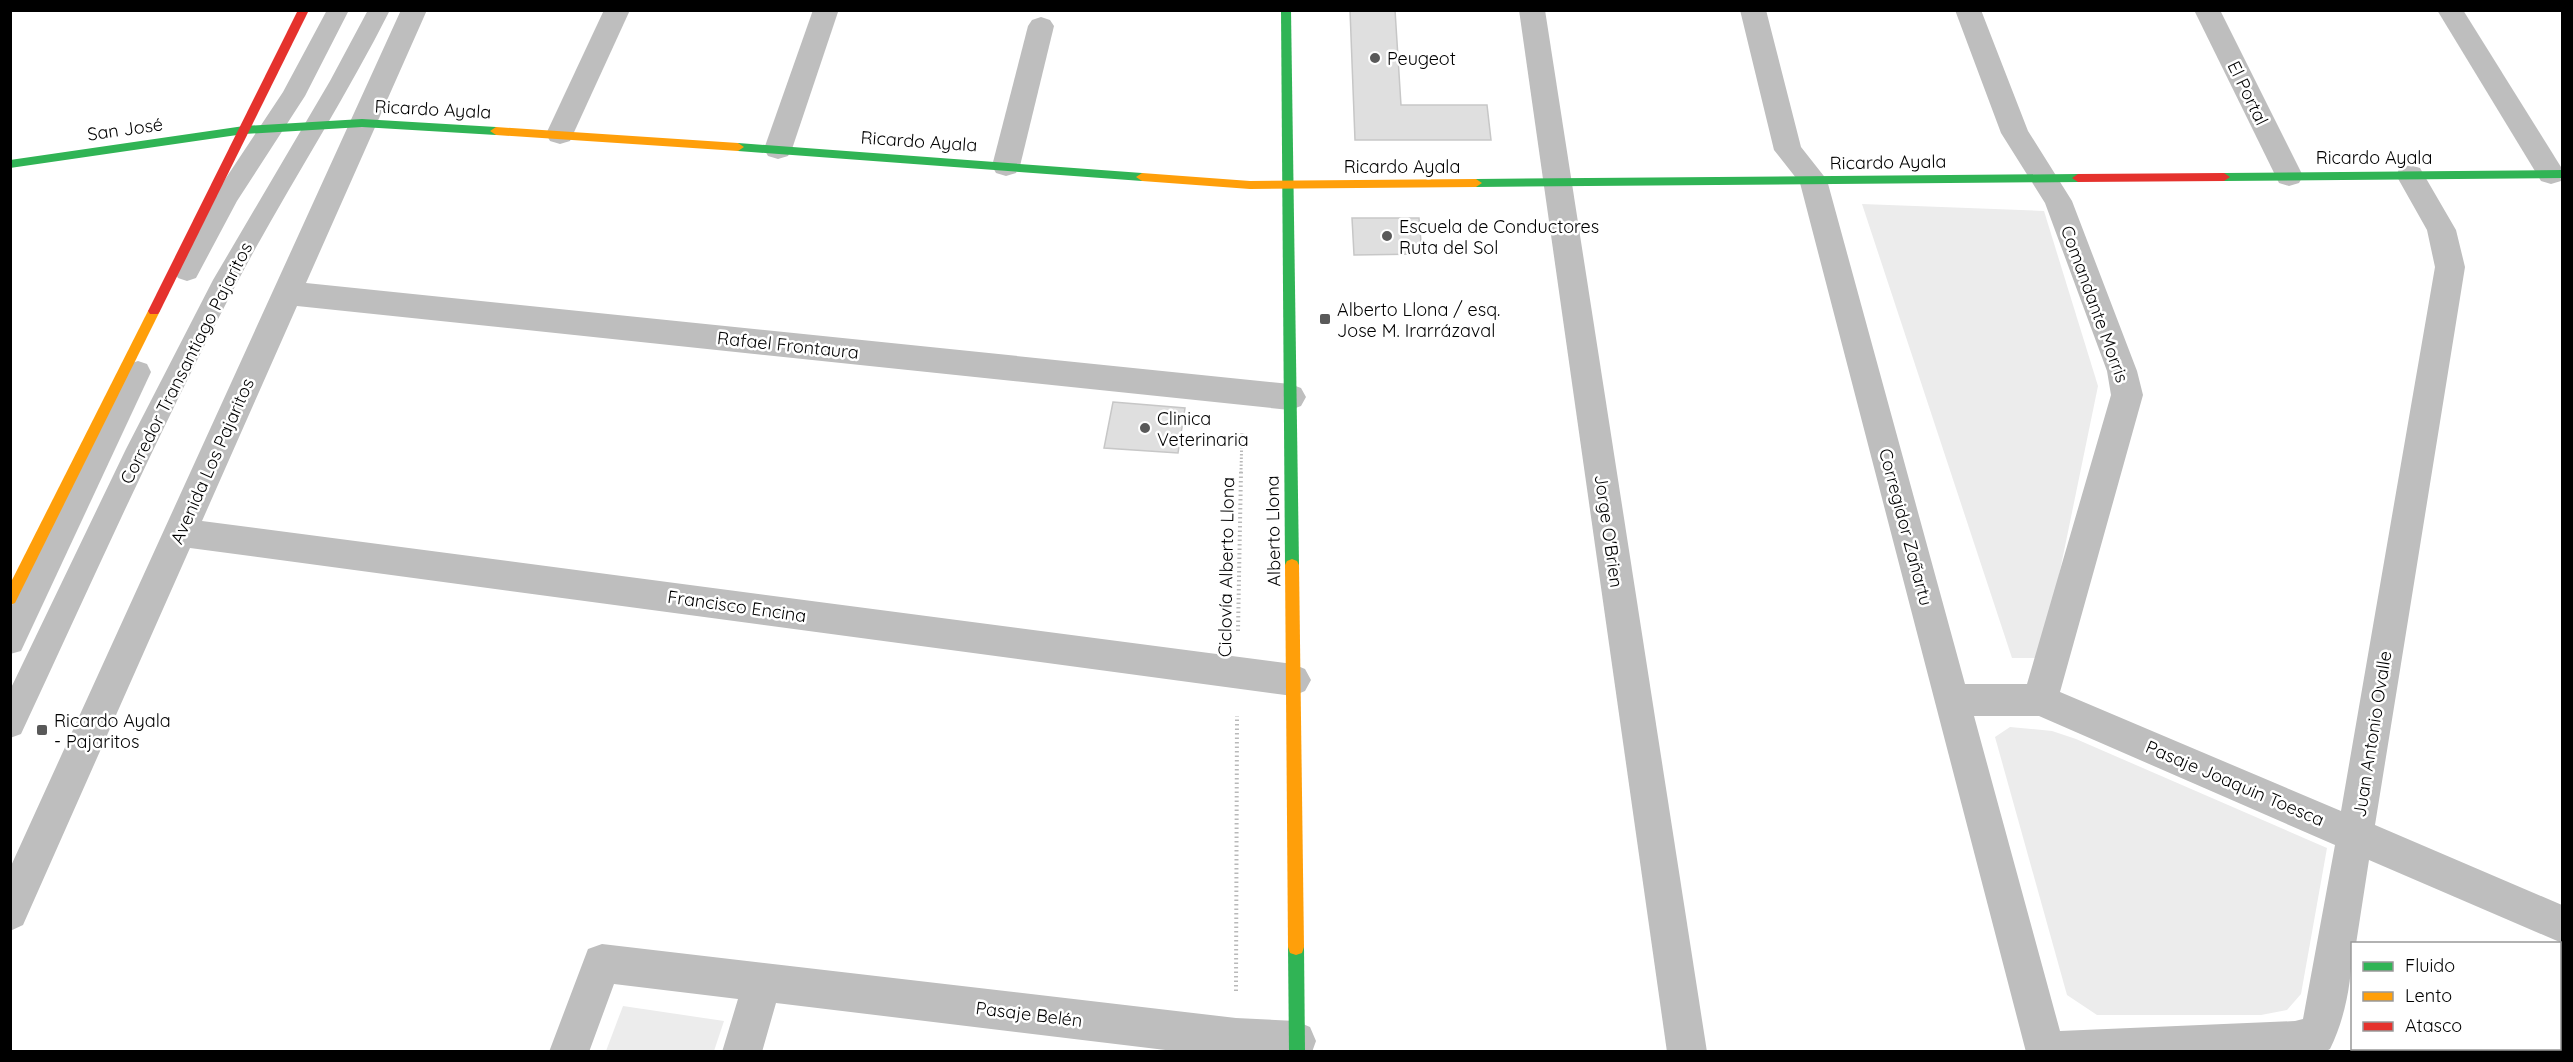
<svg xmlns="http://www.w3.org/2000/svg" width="2573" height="1062" viewBox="0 0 2573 1062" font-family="Quicksand,sans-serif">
<rect width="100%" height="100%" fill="#fff"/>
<!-- green -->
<g fill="#ececec">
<polygon points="1862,204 2044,211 2098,386 2042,658 2012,658"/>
<polygon points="2010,727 2052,731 2076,739 2327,848 2301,994 2287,1010 2261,1015 2097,1015 2067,995 1995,737"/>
<polygon points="623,1006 724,1021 714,1051 606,1051"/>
</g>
<!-- building -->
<g fill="#dfdfdf" stroke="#c7c7c7" stroke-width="1.5">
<polygon points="1350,10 1395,10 1401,105 1487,105 1491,140 1355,140"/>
<polygon points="1352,218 1419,218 1422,254 1354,255"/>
<polygon points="1113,402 1185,408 1178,453 1104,448"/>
</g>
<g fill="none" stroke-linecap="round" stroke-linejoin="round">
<!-- path-far1 -->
<polyline stroke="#b9b9b9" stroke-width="3" stroke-dasharray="1.5 2" stroke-linecap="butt" points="1241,473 1242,431"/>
<!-- path -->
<g stroke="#b9b9b9" stroke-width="4" stroke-dasharray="1.5 3" stroke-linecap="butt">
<polyline points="1238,631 1241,472"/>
<polyline points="1236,991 1237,716"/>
</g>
<!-- lane -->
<g fill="#bebebe" fill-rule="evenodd">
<polygon points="327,10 349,10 305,96 237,201 196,278 187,281 178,278 174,271 218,190 283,92"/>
<path d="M368 10H390C341 107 282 196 232 292 156 437 90 586 21 734L10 738V690L126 449 213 280 330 81Z"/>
<polygon points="138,361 147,364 151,372 21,651 10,654 10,609 129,364"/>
</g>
<!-- street -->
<g fill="#bebebe" fill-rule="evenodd">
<polygon points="401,10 427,10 306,283 1290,384 1301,388 1306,397 1301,406 1290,410 297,306 202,521 1293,664 1305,669 1311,680 1305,691 1293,696 190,548 23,925 10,931 10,868"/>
<polygon points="604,10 630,10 570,141 560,144 550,141 546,134"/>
<polygon points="813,10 838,12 792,149 788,156 778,159 768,156 764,149"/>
<polygon points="1519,10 1545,10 1707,1052 1667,1052"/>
<path d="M1740 10H1766L1801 147 1827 180 1965 684H2027L2111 395 2107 371 2045 203 2001 133 1955 10H1981L2028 131 2072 201 2137 371 2143 395 2060 692 2341 811 2435 267 2427 230 2396 175 2400 168 2410 165 2420 168 2456 230 2465 267 2375 825 2562 905V943L2369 860 2356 944H2352C2352 980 2346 1016 2330 1049L2324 1052H2026L1800 183 1774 150ZM1974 716H2039L2335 845 2303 1019 2295 1021 2060 1031Z"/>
<polygon points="2194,10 2220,10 2303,176 2299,183 2289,186 2279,183"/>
<polygon points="2437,10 2463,10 2561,167 2561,181 2551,184 2541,181"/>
<polygon points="1041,17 1050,20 1054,26 1020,166 1016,173 1006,176 996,173 992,166 1028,26 1032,20"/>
<polygon points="602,944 1236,1018 1296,1021 1310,1027 1316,1041 1312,1052 1182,1052 776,1003 762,1052 722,1052 738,999 614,984 589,1052 549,1052 588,949"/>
</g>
<!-- fast -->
<g fill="#30b455" fill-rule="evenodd">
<polygon points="1281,10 1291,10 1299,565 1297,569 1292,571 1287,569 1285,565"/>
<polygon points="362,119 496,127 502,131 496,135 362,127 244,134 10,168 10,160 244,126"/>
<polygon points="738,143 1142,173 1148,177 1142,181 738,151 732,147"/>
<polygon points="2562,170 2562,178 2224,181 2218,177 2224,173"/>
<polygon points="2078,174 2084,178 2078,182 1476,187 1470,183 1476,179"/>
<polygon points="1296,939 1302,941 1304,947 1305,1052 1289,1052 1288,947 1290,941"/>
</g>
<!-- slow -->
<g fill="#ff9f0a" fill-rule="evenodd">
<polygon points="496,127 738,143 744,147 738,151 496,135 490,131"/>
<polygon points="1142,173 1250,181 1476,179 1482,183 1476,187 1250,189 1142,181 1136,177"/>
<polygon points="154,306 160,311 15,603 10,605 10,584 148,311"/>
<polygon points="1292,559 1297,561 1299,565 1304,947 1302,953 1296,955 1290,953 1288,947 1285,565 1287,561"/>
</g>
<!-- jam -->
<g fill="#e5322d" fill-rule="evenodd">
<polygon points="298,10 309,10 160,311 158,314 150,314 148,311"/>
<polygon points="2224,173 2230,177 2224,181 2078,182 2072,178 2078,174"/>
</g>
</g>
<!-- markers -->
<g fill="#595959" stroke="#fff" stroke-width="2">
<circle cx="1375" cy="58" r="6"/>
<circle cx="1387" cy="236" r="6"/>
<rect x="1319" y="313" width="12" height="12" rx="3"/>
<circle cx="1145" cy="428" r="6"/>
<rect x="36" y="724" width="12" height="12" rx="3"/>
</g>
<g text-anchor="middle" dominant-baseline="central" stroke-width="5" stroke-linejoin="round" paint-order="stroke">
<!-- poi labels -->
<g font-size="18" fill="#000" stroke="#fff" text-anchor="start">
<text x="1387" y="58">Peugeot</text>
<text x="1399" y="226">Escuela de Conductores<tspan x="1399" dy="21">Ruta del Sol</tspan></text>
<text x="1337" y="309">Alberto Llona / esq.<tspan x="1337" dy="21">Jose M. Irarrázaval</tspan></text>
<text x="1157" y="418">Clinica<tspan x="1157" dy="21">Veterinaria</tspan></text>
<text x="54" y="720">Ricardo Ayala<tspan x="54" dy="21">- Pajaritos</tspan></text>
</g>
<!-- street labels -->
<g font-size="18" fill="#000" stroke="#fff">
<text transform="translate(2248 93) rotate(64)">El Portal</text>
<text transform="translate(433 109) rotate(3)">Ricardo Ayala</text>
<text transform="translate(125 129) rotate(-8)">San José</text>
<text transform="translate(919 141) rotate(4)">Ricardo Ayala</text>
<text x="2374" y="157">Ricardo Ayala</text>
<text transform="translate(1888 162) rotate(-1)">Ricardo Ayala</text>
<text x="1402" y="166">Ricardo Ayala</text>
<text transform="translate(2095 304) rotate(70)">Comandante Morris</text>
<text transform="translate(788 345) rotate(6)">Rafael Frontaura</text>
<text transform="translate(186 363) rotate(-63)">Corredor Transantiago Pajaritos</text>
<text transform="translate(212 461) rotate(-66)">Avenida Los Pajaritos</text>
<text transform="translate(1906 527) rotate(75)">Corregidor Zañartu</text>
<text transform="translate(1273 531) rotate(-91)">Alberto Llona</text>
<text transform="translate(1609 531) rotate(82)">Jorge O'Brien</text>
<text transform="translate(1226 567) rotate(-89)">Ciclovía Alberto Llona</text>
<text transform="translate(737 606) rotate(8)">Francisco Encina</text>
<text transform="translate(2372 734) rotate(-81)">Juan Antonio Ovalle</text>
<text transform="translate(2235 783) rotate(23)">Pasaje Joaquin Toesca</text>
<text transform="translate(1029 1014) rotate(7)">Pasaje Belén</text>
</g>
</g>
<!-- border -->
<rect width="2573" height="1062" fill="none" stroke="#000000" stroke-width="24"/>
<!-- legend -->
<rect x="2351" y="942" width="210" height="108" fill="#ffffff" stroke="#999999" stroke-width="1.5"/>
<rect x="2363" y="962" width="30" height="9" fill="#30b455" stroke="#999999" stroke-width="1.5"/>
<text x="2405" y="972" font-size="18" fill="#000000">Fluido</text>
<rect x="2363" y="992" width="30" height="9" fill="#ff9f0a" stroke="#999999" stroke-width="1.5"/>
<text x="2405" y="1002" font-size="18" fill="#000000">Lento</text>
<rect x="2363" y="1022" width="30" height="9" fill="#e5322d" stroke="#999999" stroke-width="1.5"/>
<text x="2405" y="1032" font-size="18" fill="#000000">Atasco</text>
</svg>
